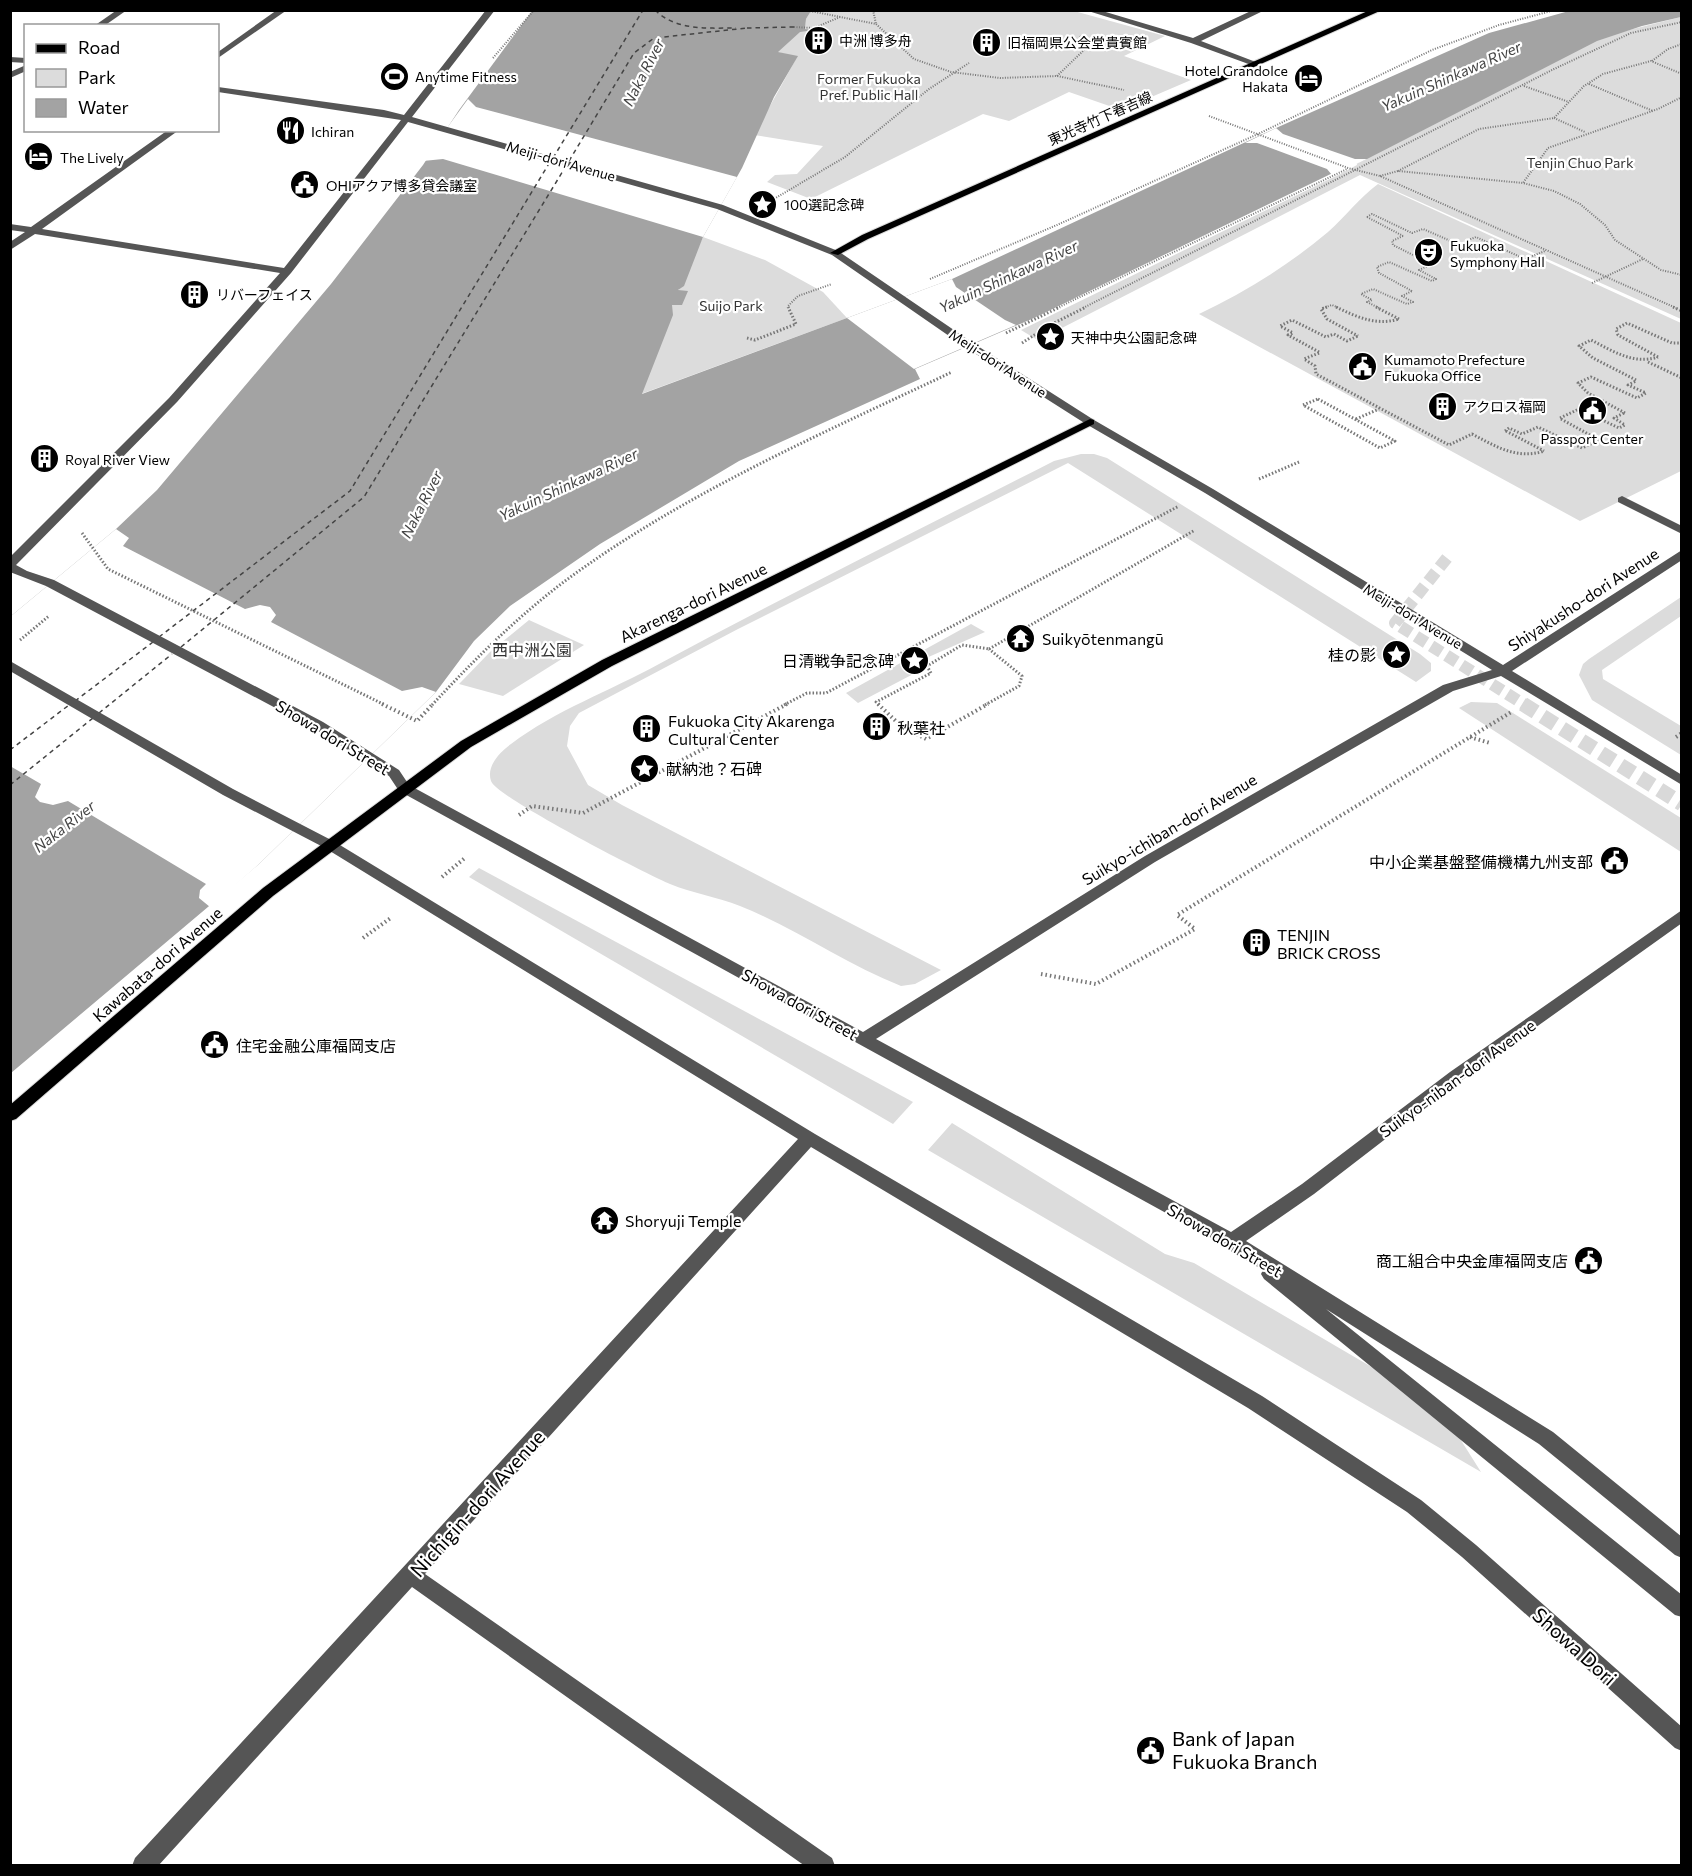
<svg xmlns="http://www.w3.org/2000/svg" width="1692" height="1876" viewBox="0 0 1692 1876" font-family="Commissioner,'Noto Sans JP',sans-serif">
<rect width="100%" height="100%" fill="#fff"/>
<!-- green -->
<g fill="#dcdcdc">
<polygon points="811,11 1074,11 1165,36 1124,56 1191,80 1121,110 1069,92 1009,121 983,114 811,199 767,182 775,175 797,174 823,146 754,135 797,57 777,52 800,31 813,31 805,29 806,19"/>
<polygon points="1681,17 1681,319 1360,175 1058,330 1064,335 1044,344 1021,330 1340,174 1357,165 1356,160 1496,92 1601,37"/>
<path d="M1378 184 1681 323V471L1580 521 1199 314C1245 292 1289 265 1328 232 1345 217 1360 197 1378 184Z"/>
<polygon points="703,237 765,260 823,292 847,318 641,394 672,304"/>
<path d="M1081 454H1094L1107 458 1420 654 1431 663V671L1416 682 1068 463 738 629 579 713 570 726 567 746 588 785 622 805 941 970 915 984 901 986C845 964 795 928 740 906 717 897 692 893 670 884 646 874 496 797 491 781 486 766 500 752 511 744 556 710 610 691 659 664 789 594 922 528 1054 461Z"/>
<polygon points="1681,597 1681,616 1602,670 1603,679 1681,726 1681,755 1592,700 1579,675 1583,664 1589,659"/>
<polygon points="529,620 584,645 503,696 459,684 490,652"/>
<polygon points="971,624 985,632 924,659 919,671 858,703 846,693"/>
<polygon points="1471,702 1497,703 1681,818 1681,852 1459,708"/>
<polygon points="479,868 913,1102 893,1124 469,877"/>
<polygon points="952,1123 1165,1254 1194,1263 1440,1407 1481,1472 928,1150"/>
</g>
<!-- water -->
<polygon fill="#a3a3a3" points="532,11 811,11 806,19 805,29 814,30 800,32 778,52 798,56 774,97 742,168 703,237 684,286 678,290 688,291 682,305 672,305 673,315 642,394 952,279 1276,128 1489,33 1569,11 1681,11 1681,17 1642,26 1597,41 1367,159 1341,169 1034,318 915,369 920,379 739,461 600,544 510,606 474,641 436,692 259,864 11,1073 11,616 116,529 157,490 331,284 423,165 459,110"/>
<!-- pier -->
<g fill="#fff">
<polygon points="468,99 476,107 737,177 703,237 443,159 423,161"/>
<polygon points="1276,128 1283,134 1355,159 1367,159 1332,175 1327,169 1257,143 1245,143"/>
<polygon points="952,279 956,287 1005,320 1016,325 914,369 847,318"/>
<polygon points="116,529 129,538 123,546 245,609 260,605 270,607 276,615 271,622 402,691 422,687 436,692 259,864 210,907 199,898 200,890 206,884 68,801 53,805 40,802 35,797 41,784 10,766 11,616"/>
</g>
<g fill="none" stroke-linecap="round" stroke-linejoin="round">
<!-- ferry -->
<g stroke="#444" stroke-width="1.5" stroke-dasharray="4.5 4" stroke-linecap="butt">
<path d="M655 10C676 31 708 28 736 28"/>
<polyline points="747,28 794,27"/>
<polyline points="553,158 643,10"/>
<polyline points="569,161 634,53 654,38 747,28"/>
<polyline points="159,637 350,491 550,162"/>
<polyline points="181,647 364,497 566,166"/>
<polyline points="75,701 153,642"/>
<polyline points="99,713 172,654"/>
<polyline points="10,750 69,705"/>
<polyline points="10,785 93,718"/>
</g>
<!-- minor-tunnel-far1 -->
<polyline stroke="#d9d9d9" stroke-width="12" stroke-dasharray="12 6" stroke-linecap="butt" points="1447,558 1395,623 1525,705"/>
<!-- minor-tunnel -->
<polyline stroke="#d9d9d9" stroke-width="15" stroke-dasharray="15 8" stroke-linecap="butt" points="1523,704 1682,804"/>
<defs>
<g id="major">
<polygon points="1370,10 1382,10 868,239 838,255 830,253 862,235"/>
<polygon points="1090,419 1094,420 1094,424 612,666 471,747 273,896 16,1119 10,1121 10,1105 263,888 461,741 602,660"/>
</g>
</defs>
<!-- major casing -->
<use href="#major" stroke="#dbdbdb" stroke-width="2"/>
<!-- path-far2 -->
<g stroke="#777" stroke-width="2" stroke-dasharray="1 1.5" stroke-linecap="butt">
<polyline points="805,10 876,24 914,59 951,72 1000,78 1057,76 1124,90"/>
<polyline points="873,10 876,24"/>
<polyline points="794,27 814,28 840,17"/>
<polyline points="493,58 534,10"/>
<polyline points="1652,61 1668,49 1682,44"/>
<polyline points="1057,76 1085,49 1080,36"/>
<polyline points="1589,84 1653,111"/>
<polyline points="1524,86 1569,102"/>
<polyline points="1682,97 1658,109 1548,148 1523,183 1554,191 1580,204 1605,225 1615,240 1661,270 1682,275"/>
<polyline points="1209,116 1348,168 1380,176 1676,308"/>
<polyline points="1554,118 1585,132"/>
<polyline points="1398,171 1479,129 1554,118 1584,86 1603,74 1651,61 1682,74"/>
<polyline points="1380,176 1398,171 1523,183"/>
<polyline points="774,199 845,157 929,89 969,63"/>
<polyline points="1367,217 1372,214 1412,233 1423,229 1462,246 1467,244 1466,241 1476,237 1525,259 1545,251"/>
<polyline points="1367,217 1403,236"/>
<polyline points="1403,236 1392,241 1393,245 1431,264"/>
<polyline points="930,279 1057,225 1258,134 1432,50 1499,25 1555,10"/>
<polyline points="1592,283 1643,259"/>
<polyline points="1412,291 1379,273 1377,267 1389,262 1432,281 1436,279 1419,270 1432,264"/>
<polyline points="789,308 788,306 798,296 832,284"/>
<polyline points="1057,308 1347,169"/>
<polyline points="1083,308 1554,69 1631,33 1682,22"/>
<polyline points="1323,308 1332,305 1339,308"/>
<polyline points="1379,308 1367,302 1372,300 1361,294 1373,289 1407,304 1413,302 1402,296 1412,291"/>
</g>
<!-- path-far1 -->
<g stroke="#777" stroke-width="3" stroke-dasharray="1.5 2" stroke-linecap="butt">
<polyline points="1327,307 1321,309 1327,319 1358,336"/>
<path d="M1336 307C1357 317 1376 326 1399 319"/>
<polyline points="1376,307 1399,319"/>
<polyline points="1673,307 1682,311"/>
<polyline points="1006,333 1060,307"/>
<polyline points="747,338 755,340 796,324 788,307"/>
<polyline points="1022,343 1050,325 1086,307"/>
<polyline points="1319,352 1288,335 1293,333 1280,326 1292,320 1326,337 1334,334 1347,341 1358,336"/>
<path d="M1319 353 1304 359 1315 366 1316 374 1449 445 1472 434C1495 446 1517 460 1544 451"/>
<polyline points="1658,357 1618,335 1616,329 1627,323 1672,343 1682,343"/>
<polyline points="1648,362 1682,378"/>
<path d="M1636 380 1593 358 1579 346 1591 340C1613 351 1633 365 1658 357"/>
<polygon points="1318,399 1395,441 1380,448 1303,405"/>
<polyline points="1625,413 1588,393 1578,383 1591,377 1637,398 1646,393 1628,385 1636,381"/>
<polyline points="1560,418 1579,409 1619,428 1625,425 1614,418 1624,413"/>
<polyline points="1356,419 1379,409"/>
<polyline points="1561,419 1599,440"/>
<polyline points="1505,431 1509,428 1522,434 1538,427 1582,448 1599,440"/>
<polyline points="1506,431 1544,451"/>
<polyline points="1259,479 1299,462"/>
<polyline points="82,533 108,569 385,705"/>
<polyline points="20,640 49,616"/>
<polyline points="989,649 1195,530"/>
<path d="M432 705C472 662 514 620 561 584 680 495 819 435 952 372"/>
<polyline points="784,705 807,693 826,693 1179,506"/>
<polyline points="879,705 876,702 931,673 927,666 962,645 989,649"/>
<polyline points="985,705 1019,686 1022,676 989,649"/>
</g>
<!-- path -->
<g stroke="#777" stroke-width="4" stroke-dasharray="1.5 3" stroke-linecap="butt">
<polyline points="382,704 417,721 433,704"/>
<polyline points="878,704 901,726 926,739 988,704"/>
<polyline points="1470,737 1490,743"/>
<polyline points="1676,737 1682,733"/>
<polyline points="519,815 532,806 583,813 787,704"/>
<polyline points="442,877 466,857"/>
<polyline points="363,938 392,917"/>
<polyline points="1041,974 1096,984 1195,929 1177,915 1513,711"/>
</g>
<!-- minor -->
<g fill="#555" fill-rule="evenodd">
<polygon points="117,10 127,10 104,26 94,26"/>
<polygon points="277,10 287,10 218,58 218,52"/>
<path d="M486 10H495L412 117 723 205 838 251 973 343 1094 420 1213 489 1503 665 1682 550V560L1512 671 1682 775V785L1501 676 1453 691 1155 862 876 1039 1231 1232 1302 1184 1450 1072 1682 910V923L1462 1080 1314 1194 1246 1241 1553 1432 1682 1537V1558L1675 1555 1539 1444 1326 1309 1682 1595V1617L1675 1615 1264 1279 1261 1274 1263 1270 1232 1252 1226 1246 399 791 389 776 313 728 46 586 10 572V557L169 398 280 273 35 234 10 250V242L25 232 10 230V224L31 227 168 130H179L42 229 284 268 401 120 218 92V87L384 110 404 115ZM408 122 717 209 832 255 965 347 1086 424 1205 493 1492 670 1443 685 1145 856 863 1032 409 785 399 770 323 722 54 580 27 571 16 565 177 402 291 273Z"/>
<polygon points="1085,10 1099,10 1193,38 1253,10 1265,10 1201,41 1261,64 1254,66 1191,43"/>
<polygon points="10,57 26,58 26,63 10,62"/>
<polygon points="26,65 26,71 10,78 10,72"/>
<polygon points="1622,496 1682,526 1682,534 1618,502 1618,498"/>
<polygon points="10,661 233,789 335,842 815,1134 1262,1396 1421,1500 1476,1545 1682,1727 1682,1751 1675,1748 1462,1557 1407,1512 1248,1408 811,1147 425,1574 832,1858 835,1866 805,1866 412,1587 158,1866 132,1866 135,1858 798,1139 325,848 223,795 10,671"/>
</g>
<!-- major -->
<use href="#major" fill="#000" fill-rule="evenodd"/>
</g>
<!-- icons -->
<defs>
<symbol id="building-disc" viewBox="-11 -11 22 22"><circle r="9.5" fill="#000" stroke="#fff"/><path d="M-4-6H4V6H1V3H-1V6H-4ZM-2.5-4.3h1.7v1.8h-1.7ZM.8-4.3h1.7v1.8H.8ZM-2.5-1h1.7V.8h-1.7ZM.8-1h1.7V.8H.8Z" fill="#fff"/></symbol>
<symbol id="stadium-disc" viewBox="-11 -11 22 22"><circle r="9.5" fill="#000" stroke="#fff"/><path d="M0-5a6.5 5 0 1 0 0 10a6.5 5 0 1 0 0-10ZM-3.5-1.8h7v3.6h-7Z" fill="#fff"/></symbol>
<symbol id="hotel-disc" viewBox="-11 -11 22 22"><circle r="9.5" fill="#000" stroke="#fff"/><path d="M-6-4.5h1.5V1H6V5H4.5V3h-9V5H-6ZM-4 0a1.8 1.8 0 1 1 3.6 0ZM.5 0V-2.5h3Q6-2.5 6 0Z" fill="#fff"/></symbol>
<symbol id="restaurant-disc" viewBox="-11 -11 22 22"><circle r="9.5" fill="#000" stroke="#fff"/><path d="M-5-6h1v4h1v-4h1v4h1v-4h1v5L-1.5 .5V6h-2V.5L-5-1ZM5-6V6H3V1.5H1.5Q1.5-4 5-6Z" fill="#fff"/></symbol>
<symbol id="civic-disc" viewBox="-11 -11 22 22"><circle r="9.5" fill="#000" stroke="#fff"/><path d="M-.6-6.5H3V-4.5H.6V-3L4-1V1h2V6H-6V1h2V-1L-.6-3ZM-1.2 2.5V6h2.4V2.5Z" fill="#fff"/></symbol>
<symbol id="sight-disc" viewBox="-11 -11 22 22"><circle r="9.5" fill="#000" stroke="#fff"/><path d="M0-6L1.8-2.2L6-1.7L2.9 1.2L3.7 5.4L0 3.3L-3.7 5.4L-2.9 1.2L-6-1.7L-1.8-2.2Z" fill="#fff"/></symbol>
<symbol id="theatre-disc" viewBox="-11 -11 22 22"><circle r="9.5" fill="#000" stroke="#fff"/><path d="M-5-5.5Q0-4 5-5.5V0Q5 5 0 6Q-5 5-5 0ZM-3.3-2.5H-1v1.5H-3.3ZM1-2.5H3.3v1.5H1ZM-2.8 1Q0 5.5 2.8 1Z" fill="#fff"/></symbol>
<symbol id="temple-disc" viewBox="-11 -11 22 22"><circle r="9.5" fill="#000" stroke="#fff"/><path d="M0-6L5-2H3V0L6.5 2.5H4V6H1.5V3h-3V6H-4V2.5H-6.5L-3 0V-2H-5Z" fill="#fff"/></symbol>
</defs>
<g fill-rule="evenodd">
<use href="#building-disc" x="802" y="24" width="33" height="33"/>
<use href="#building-disc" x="970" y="26" width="33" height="33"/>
<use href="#stadium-disc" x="378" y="60" width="33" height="33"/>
<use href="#hotel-disc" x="1292" y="62" width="33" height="33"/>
<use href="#restaurant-disc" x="274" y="114" width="33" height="33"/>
<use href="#hotel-disc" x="22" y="140" width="33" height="33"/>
<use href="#civic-disc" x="288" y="168" width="33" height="33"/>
<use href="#sight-disc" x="746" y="188" width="33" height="33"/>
<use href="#theatre-disc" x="1412" y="236" width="33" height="33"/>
<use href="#building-disc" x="178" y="278" width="33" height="33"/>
<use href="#sight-disc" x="1034" y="320" width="33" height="33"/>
<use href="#civic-disc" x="1346" y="350" width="33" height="33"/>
<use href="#building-disc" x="1426" y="390" width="33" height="33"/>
<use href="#civic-disc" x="1576" y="394" width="33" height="33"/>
<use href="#building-disc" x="28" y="442" width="33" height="33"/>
<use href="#temple-disc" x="1004" y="622" width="33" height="33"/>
<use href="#sight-disc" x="1380" y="638" width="33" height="33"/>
<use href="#sight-disc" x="898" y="644" width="33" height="33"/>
<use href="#building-disc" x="860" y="710" width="33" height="33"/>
<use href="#building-disc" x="630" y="712" width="33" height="33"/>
<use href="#sight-disc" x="628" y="752" width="33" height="33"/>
<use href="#civic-disc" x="1598" y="844" width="33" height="33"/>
<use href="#building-disc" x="1240" y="926" width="33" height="33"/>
<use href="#civic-disc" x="198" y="1028" width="33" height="33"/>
<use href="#temple-disc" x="588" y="1204" width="33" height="33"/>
<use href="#civic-disc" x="1572" y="1244" width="33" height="33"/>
<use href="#civic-disc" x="1134" y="1734" width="33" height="33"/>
</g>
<g text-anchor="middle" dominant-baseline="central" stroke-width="4.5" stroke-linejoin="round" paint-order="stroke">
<!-- far-poi labels -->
<g font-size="14" fill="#000" stroke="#fff" text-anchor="start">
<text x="839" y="40">中洲 博多舟</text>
<text x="1007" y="42">旧福岡県公会堂貴賓館</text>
<text x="1288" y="70" text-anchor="end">Hotel Grandolce<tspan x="1288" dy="16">Hakata</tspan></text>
<text x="415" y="76">Anytime Fitness</text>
<text x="311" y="131">Ichiran</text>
<text x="60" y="157">The Lively</text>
<text x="326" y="185">OHIアクア博多貸会議室</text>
<text x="784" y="204">100選記念碑</text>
<text x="1450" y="245">Fukuoka<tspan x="1450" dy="16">Symphony Hall</tspan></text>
<text x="216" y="294">リバーフェイス</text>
<text x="1071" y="337">天神中央公園記念碑</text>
<text x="1384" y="359">Kumamoto Prefecture<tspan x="1384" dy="16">Fukuoka Office</tspan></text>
<text x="1463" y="406">アクロス福岡</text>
<text x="1592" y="438" text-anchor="middle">Passport Center</text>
<text x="65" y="459">Royal River View</text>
</g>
<!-- far-park labels -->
<g font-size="14" fill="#333" stroke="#fff">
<text x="869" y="78">Former Fukuoka<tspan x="869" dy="16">Pref. Public Hall</tspan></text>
<text x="1580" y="162">Tenjin Chuo Park</text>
<text x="731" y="305">Suijo Park</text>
</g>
<!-- far-street labels -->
<g font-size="14" fill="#000" stroke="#fff">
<text transform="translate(1100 118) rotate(-24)">東光寺竹下春吉線</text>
<text transform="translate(561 161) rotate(16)">Meiji-dori Avenue</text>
<text transform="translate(998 363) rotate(33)">Meiji-dori Avenue</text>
<text transform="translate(1413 616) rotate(31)">Meiji-dori Avenue</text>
</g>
<!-- far-water labels -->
<g font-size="15" font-style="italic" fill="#444" stroke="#fff">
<text transform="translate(643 72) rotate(-63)">Naka River</text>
<text transform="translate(1451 76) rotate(-24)">Yakuin Shinkawa River</text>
<text transform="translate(1008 276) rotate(-25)">Yakuin Shinkawa River</text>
<text transform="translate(568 484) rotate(-25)">Yakuin Shinkawa River</text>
<text transform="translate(421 504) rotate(-63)">Naka River</text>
<text transform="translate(64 826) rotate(-38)">Naka River</text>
</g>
<!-- street labels -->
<g font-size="16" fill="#000" stroke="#fff">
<text transform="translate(1583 599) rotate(-33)">Shiyakusho-dori Avenue</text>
<text transform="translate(693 602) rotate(-26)">Akarenga-dori Avenue</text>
<text transform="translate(333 737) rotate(31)">Showa dori Street</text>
<text transform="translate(1169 829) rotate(-31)">Suikyo-ichiban-dori Avenue</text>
<text transform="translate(157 964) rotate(-41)">Kawabata-dori Avenue</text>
<text transform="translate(800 1004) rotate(29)">Showa dori Street</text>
<text transform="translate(1457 1078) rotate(-36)">Suikyo-niban-dori Avenue</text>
<text transform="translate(1225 1240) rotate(30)">Showa dori Street</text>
</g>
<!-- poi labels -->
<g font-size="16" fill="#000" stroke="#fff" text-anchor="start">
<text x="1042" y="638">Suikyōtenmangū</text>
<text x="1376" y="654" text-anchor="end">桂の影</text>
<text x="894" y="660" text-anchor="end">日清戦争記念碑</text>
<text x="668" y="720">Fukuoka City Akarenga<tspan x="668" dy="18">Cultural Center</tspan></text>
<text x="897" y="727">秋葉社</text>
<text x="666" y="768">献納池？石碑</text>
<text x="1593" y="861" text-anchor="end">中小企業基盤整備機構九州支部</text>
<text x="1277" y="934">TENJIN<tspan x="1277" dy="18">BRICK CROSS</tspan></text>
<text x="236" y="1045">住宅金融公庫福岡支店</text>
<text x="625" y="1220">Shoryuji Temple</text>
<text x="1568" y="1260" text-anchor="end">商工組合中央金庫福岡支店</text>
</g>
<!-- park labels -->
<g font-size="16" fill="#333" stroke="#fff">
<text x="532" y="649">西中洲公園</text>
</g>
<!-- near-street labels -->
<g font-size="20" fill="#000" stroke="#fff">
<text transform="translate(477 1503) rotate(-48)">Nichigin-dori Avenue</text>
<text transform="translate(1575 1646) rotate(42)">Showa Dori</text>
</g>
<!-- near-poi labels -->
<g font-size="20" fill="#000" stroke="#fff" text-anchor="start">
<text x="1172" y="1738">Bank of Japan<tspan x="1172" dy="23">Fukuoka Branch</tspan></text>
</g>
</g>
<!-- border -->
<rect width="1692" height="1876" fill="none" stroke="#000000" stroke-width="24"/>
<!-- legend -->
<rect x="24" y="24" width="195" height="108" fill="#ffffff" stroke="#999999" stroke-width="1.5"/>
<rect x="36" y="44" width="30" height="9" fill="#000000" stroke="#999999" stroke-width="1.5"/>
<text x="78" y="54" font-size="18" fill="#000000">Road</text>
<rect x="36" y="69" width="30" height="18" fill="#dcdcdc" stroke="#999999" stroke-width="1.5"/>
<text x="78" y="84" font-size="18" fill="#000000">Park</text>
<rect x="36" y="99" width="30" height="18" fill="#a3a3a3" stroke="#999999" stroke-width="1.5"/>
<text x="78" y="114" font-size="18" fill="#000000">Water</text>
</svg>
